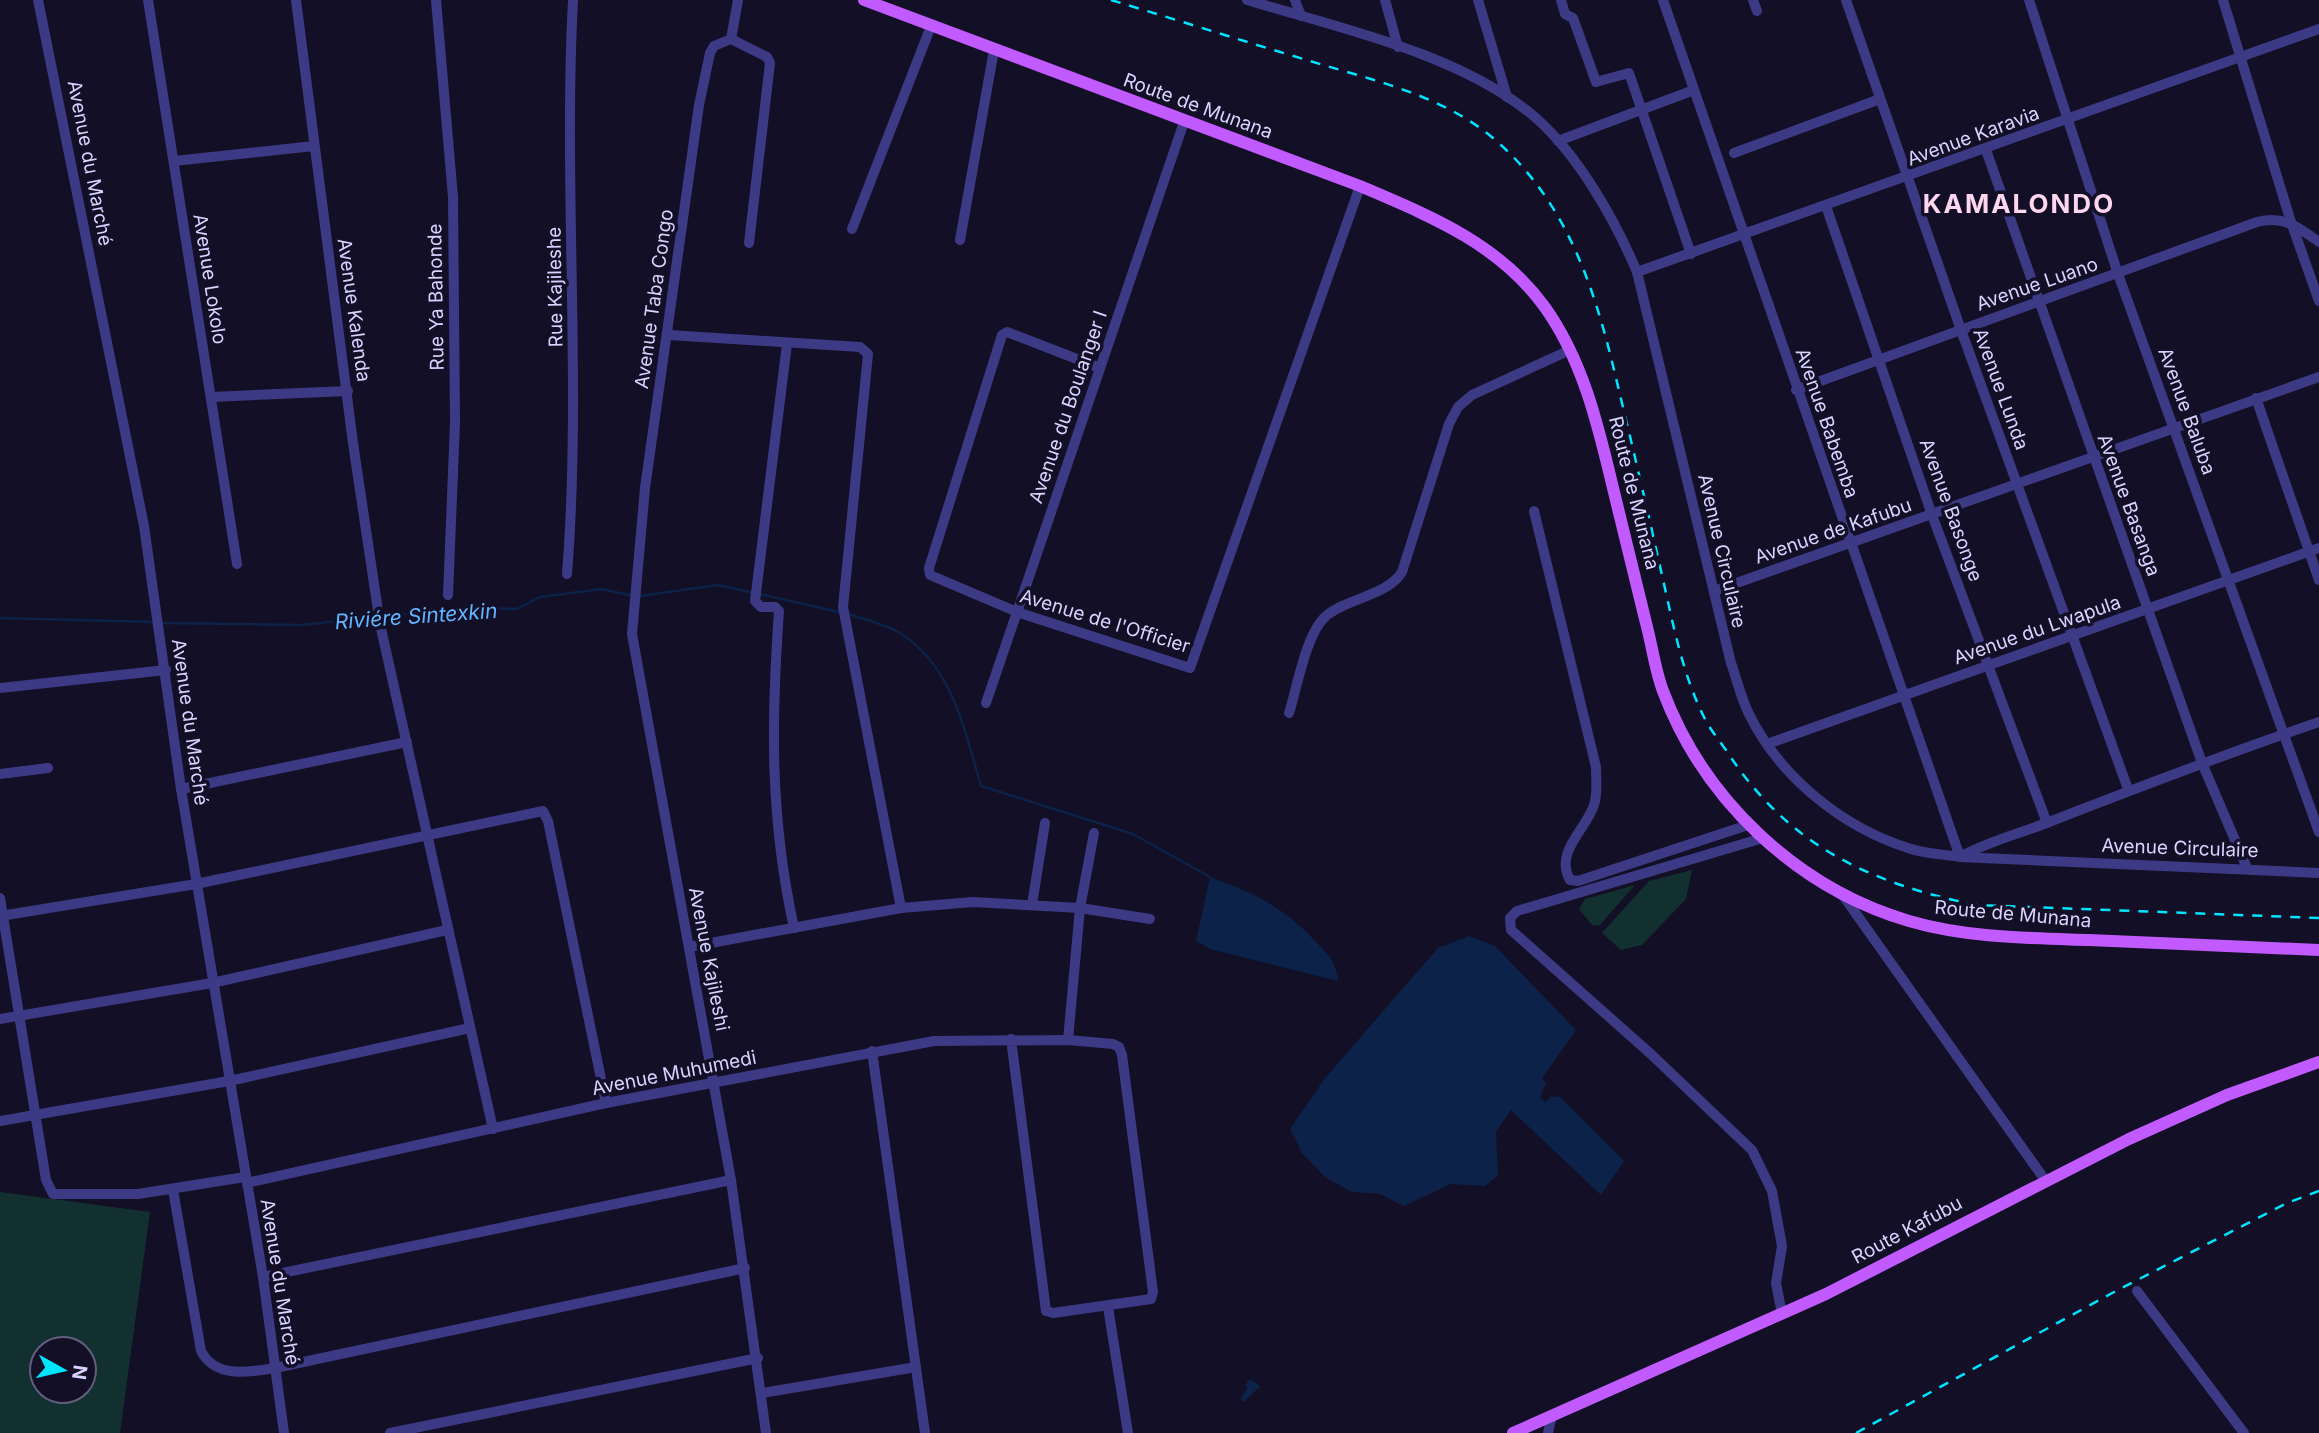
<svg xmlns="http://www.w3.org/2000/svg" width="2319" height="1433" viewBox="0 0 2319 1433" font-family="Inter,sans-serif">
<rect width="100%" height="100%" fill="#130f26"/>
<!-- green -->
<g fill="#12302f" fill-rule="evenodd">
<polygon points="1692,870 1686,899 1642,945 1621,950 1602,933 1649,881"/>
<polygon points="1635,885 1599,926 1592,925 1579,909 1585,899"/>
<path d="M0 1192 150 1212 120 1433H0ZM42 1349H84V1391H42Z"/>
</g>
<!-- water -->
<g fill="#0c2248">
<path d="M1210 877C1255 894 1281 905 1315 941 1328 954 1336 961 1338 981L1210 949 1196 941Z"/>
<polygon points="1469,936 1495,946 1576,1030 1542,1078 1546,1083 1540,1097 1545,1102 1552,1096 1560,1097 1624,1161 1601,1195 1511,1110 1496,1132 1498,1176 1485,1186 1451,1184 1404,1206 1380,1194 1352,1192 1325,1177 1302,1153 1290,1129 1325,1078 1438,948"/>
<polygon points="1250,1379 1260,1386 1244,1402 1240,1399 1248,1387 1245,1385"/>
</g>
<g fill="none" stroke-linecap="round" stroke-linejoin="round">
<!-- stream -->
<g stroke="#0c2248" stroke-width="2.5">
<polyline points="760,594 839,612"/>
<polyline points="640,596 718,585 754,593"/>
<path d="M849 614C865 620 885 624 900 633 953 667 964 729 981 786L1133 834 1210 877"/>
<polyline points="382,616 480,608 517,609 540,597 602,589 633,596"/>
<polyline points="0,618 155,622"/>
<polyline points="162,623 302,625 375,617"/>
</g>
<!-- minor -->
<g stroke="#3d3a85" stroke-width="10">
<polyline points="38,0 144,526 181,789 263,1277 284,1433"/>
<polyline points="148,0 237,564"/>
<polyline points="296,0 353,443 380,624 493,1129"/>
<polyline points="436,0 453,197 455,423 448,595"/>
<polyline points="738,0 731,39 714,46 710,53 699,105 645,488 632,634 731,1180 766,1433"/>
<path d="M1247 0C1339 28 1462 54 1536 118 1579 156 1615 220 1637 272L1731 663C1737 680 1741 698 1749 714 1780 777 1842 827 1908 848 1924 854 1943 854 1960 857L2319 873"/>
<polyline points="1295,0 1301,16"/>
<polyline points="1385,0 1398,47"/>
<polyline points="1478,0 1507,97"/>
<polyline points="1561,0 1565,14 1573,18 1596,82 1629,73 1691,254"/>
<path d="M1663 0 1960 857C1989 841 2019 834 2049 822 2139 787 2228 753 2319 722"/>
<polyline points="1753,0 1757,11"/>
<polyline points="1846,0 1961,330 2128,789"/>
<polyline points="2029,0 2118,274 2319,832"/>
<polyline points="2223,0 2291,222 2319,301"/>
<polyline points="731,39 767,57 770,63 749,243"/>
<polyline points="1558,141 1694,90"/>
<polyline points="1986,150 2202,763 2247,868"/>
<polyline points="1734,153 1880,99"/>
<polyline points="174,161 314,146"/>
<polyline points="1826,206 1932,515 2047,823"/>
<polyline points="852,229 931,26"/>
<polyline points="960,240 994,50"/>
<polyline points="1637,272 2319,29"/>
<polyline points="669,335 860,347 868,354 843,607 901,908"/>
<path d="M787 344 755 601 761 607H775L779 611C771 723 770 818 794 928"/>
<polyline points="1100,368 1007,332 1002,335 929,568 930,575 1017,612 1190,668 1360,186"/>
<path d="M1796 390 2257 222C2284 215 2298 227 2319 242"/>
<polyline points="211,397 348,391"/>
<polyline points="2256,398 2319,580"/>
<path d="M1534 511 1596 767C1596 779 1598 793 1594 805 1586 830 1554 852 1570 880L1578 881 1748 825"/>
<path d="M567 574C582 383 563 191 573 0"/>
<polyline points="1714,591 2319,377"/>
<polyline points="0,688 166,670"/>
<polyline points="986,703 1184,122"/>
<path d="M1289 713C1297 688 1306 633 1326 616 1347 598 1387 596 1402 572L1449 424 1458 407 1472 395 1570 350"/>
<polyline points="1767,744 2319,548"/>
<polyline points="0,774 48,768"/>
<polyline points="181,789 407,742"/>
<polyline points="1094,833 1080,908 1150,919"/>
<polyline points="1763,838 1517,911 1510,918 1511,930 1652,1055 1752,1150 1772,1191 1782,1246 1776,1283 1782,1314"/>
<polyline points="1842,894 2045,1180"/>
<polyline points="0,898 46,1180 53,1194 138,1194 245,1177"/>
<polyline points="1032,905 1045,823"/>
<polyline points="0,916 196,884 543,811 548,821 606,1103"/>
<polyline points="689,947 901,908 973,902 1080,908 1068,1040"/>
<polyline points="0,1019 212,983 447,930"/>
<polyline points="872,1051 925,1433"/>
<polyline points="0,1121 229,1081 470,1028"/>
<polyline points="247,1183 606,1103 934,1041 1068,1040 1113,1044 1119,1047 1122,1055 1153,1292 1151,1299 1053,1313 1046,1311 1011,1039"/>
<path d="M173 1190 201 1351C216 1379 249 1372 275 1368L745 1268"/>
<polyline points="263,1277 731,1180"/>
<polyline points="2137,1291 2244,1433"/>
<polyline points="1108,1307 1128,1433"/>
<polyline points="762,1393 916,1367"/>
<polyline points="390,1433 758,1358"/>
<polyline points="1548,1433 1552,1415"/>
</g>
<!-- major -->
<g stroke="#c25bff" stroke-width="12">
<path d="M864 0 1360 186C1430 216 1498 243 1544 306 1583 360 1598 425 1613 488 1624 533 1635 578 1646 623 1652 645 1655 670 1663 691 1704 800 1797 888 1909 921 1967 938 2029 938 2089 940 2166 943 2242 947 2319 950"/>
<polyline points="1513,1433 1826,1294 2129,1139 2227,1095 2319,1062"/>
</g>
<!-- rail -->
<g stroke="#00e5ff" stroke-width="2.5" stroke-dasharray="10 9" stroke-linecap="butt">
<path d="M1111 0C1177 20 1243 41 1310 61 1372 80 1442 95 1493 138 1565 199 1594 285 1615 374 1630 436 1645 499 1659 562 1671 613 1680 668 1703 715 1709 728 1718 739 1726 750 1787 845 1869 883 1976 905L2319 918"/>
<polyline points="1856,1433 2114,1292 2287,1203 2319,1191"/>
</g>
</g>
<g text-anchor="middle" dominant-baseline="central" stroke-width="7" stroke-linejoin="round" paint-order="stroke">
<!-- street labels -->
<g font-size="19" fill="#d9d4ff" stroke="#130f26">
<text transform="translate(1198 106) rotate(20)">Route de Munana</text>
<text transform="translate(1973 136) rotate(-20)">Avenue Karavia</text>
<text transform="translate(90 163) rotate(79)">Avenue du Marché</text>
<text transform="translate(210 279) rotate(81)">Avenue Lokolo</text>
<text transform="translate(2037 284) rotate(-19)">Avenue Luano</text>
<text transform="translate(555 287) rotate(-91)">Rue Kajileshe</text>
<text transform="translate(436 297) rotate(-91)">Rue Ya Bahonde</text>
<text transform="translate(654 299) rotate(-82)">Avenue Taba Congo</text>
<text transform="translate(354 310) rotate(82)">Avenue Kalenda</text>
<text transform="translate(2001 389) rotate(70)">Avenue Lunda</text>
<text transform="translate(1068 407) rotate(-71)">Avenue du Boulanger I</text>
<text transform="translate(2187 411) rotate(70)">Avenue Baluba</text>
<text transform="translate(1827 423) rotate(71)">Avenue Babemba</text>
<text transform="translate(1634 493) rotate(76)">Route de Munana</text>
<text transform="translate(2129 505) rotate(70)">Avenue Basanga</text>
<text transform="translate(1951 510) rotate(70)">Avenue Basonge</text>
<text transform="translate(1833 531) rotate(-19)">Avenue de Kafubu</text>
<text transform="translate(1722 551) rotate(77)">Avenue Circulaire</text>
<text transform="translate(1105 621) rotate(17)">Avenue de l'Officier</text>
<text transform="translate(2037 630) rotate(-19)">Avenue du Lwapula</text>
<text transform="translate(190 722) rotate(82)">Avenue du Marché</text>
<text transform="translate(2180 848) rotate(2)">Avenue Circulaire</text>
<text transform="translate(2013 914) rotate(5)">Route de Munana</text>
<text transform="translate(709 959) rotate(79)">Avenue Kajileshi</text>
<text transform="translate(674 1073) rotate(-11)">Avenue Muhumedi</text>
<text transform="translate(1907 1230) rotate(-28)">Route Kafubu</text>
<text transform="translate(280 1282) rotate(81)">Avenue du Marché</text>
</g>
<!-- water labels -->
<g font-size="21" font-style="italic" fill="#62b6ff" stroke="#130f26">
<text transform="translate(416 616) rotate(-4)">Riviére Sintexkin</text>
</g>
<!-- district labels -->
<g font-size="26" font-weight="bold" letter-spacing="2" fill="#ffd6f0" stroke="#130f26">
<text x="2019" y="203">KAMALONDO</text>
</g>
</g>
<!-- north arrow -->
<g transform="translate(63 1370) rotate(98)"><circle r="33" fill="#130f26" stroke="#625e7d" stroke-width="2"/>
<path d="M0-5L12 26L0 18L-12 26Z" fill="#00e5ff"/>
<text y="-10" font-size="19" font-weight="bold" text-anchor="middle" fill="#d9d4ff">N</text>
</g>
</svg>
